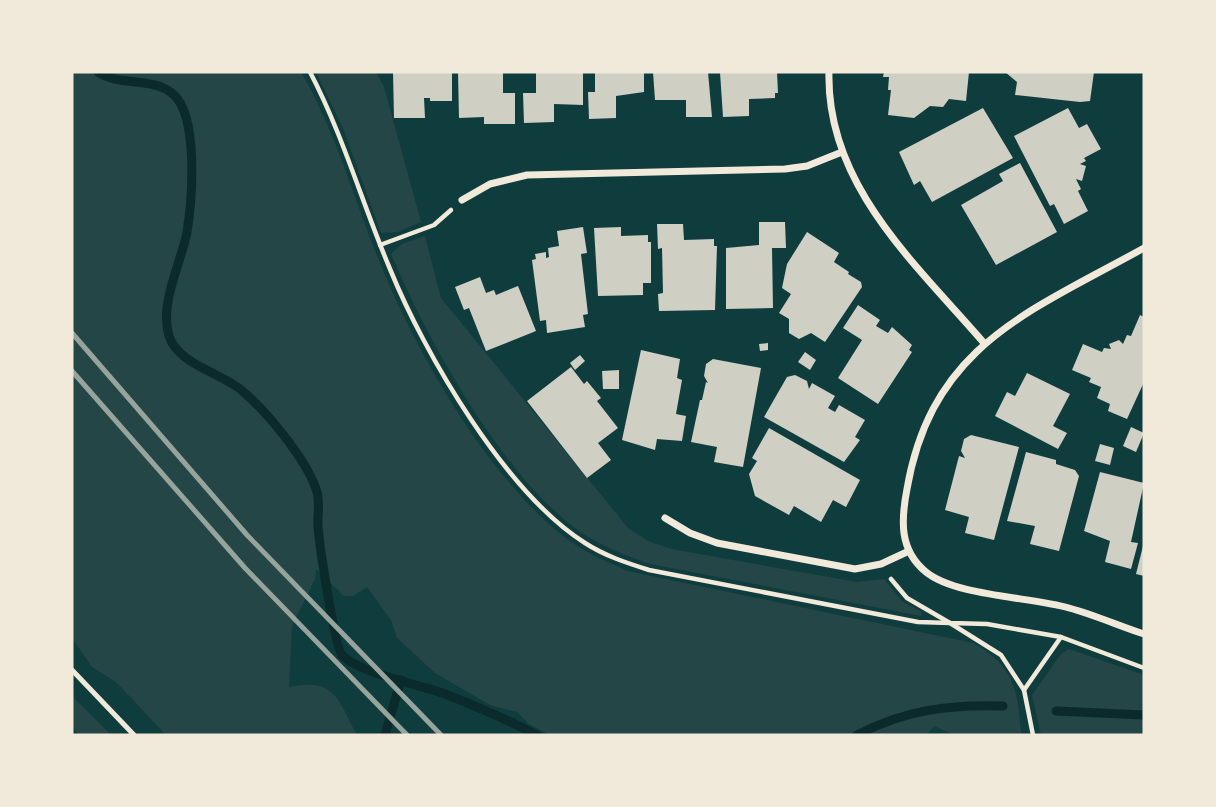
<svg xmlns="http://www.w3.org/2000/svg" width="1216" height="807" viewBox="0 0 1216 807" font-family="'Exo 2',sans-serif">
<rect width="100%" height="100%" fill="#0f3d3e"/>
<!-- green -->
<g fill="#244646">
<path d="M72 72H301C335 130 353 196 378 258 414 349 486 475 562 535 582 551 604 561 628 571L973 643C1015 666 1018 691 1021 735H954L934 726 927 735H550L529 724 517 712 490 705 435 673 397 638 391 620 367 587 353 596H344L316 569 315 579 292 626 289 687C337 677 338 701 357 735H166L116 682 92 667 72 638Z"/>
<polygon points="316,72 376,72 384,87 421,222 398,232 381,233 343,128"/>
<path d="M425 236 441 298 628 528 648 541 671 549 857 582 884 579 902 601 922 612 921 616 650 564C625 555 600 546 578 530 502 476 427 339 391 254L402 244Z"/>
<polygon points="1069,649 1144,675 1144,735 1041,735 1032,695 1061,654"/>
<polygon points="72,696 111,735 80,735 72,727"/>
</g>
<g fill="none" stroke-linecap="round" stroke-linejoin="round">
<!-- stream -->
<g stroke="#0a2a2b" stroke-width="9">
<path d="M98 72C120 87 152 76 173 94 199 116 192 201 187 232 181 264 159 303 169 336 178 364 219 372 240 389 265 409 306 459 316 489 321 501 317 514 318 526 319 543 335 648 342 655 359 673 420 685 445 694 476 706 508 720 537 735"/>
<polyline points="1056,711 1144,715"/>
<polyline points="385,735 401,680"/>
<path d="M857 735C905 710 950 704 1003 706"/>
</g>
</g>
<!-- building -->
<g fill="#cfcfc3">
<polygon points="393,72 452,72 452,101 430,101 430,98 424,98 425,118 394,118"/>
<polygon points="458,72 503,72 503,93 515,93 515,124 484,124 484,117 459,118"/>
<polygon points="536,72 583,72 583,105 554,104 554,122 524,123 523,93 536,93"/>
<polygon points="595,72 644,72 644,92 616,96 616,118 589,119 588,92 595,92"/>
<polygon points="653,72 708,72 712,117 686,117 686,100 655,100"/>
<polygon points="720,72 777,72 778,93 775,93 775,98 749,99 749,116 723,117"/>
<polygon points="884,72 969,72 966,101 949,99 943,107 930,106 914,118 888,115 891,90 888,90 889,77 883,77"/>
<polygon points="1005,72 1094,72 1090,101 1080,102 1015,95 1017,82"/>
<polygon points="983,108 1013,158 932,202 920,181 914,185 899,152"/>
<polygon points="1068,108 1079,128 1087,124 1101,149 1084,158 1086,161 1080,164 1086,166 1082,181 1076,179 1081,189 1078,191 1088,211 1064,224 1054,204 1050,206 1014,136"/>
<polygon points="1020,163 1057,232 996,265 961,205 1003,181 999,174"/>
<polygon points="759,222 785,222 786,248 772,248 773,308 726,309 726,248 759,245"/>
<polygon points="657,224 683,224 684,240 714,239 714,246 717,246 715,310 659,311 658,294 663,293 662,248 658,249"/>
<polygon points="583,227 587,253 581,254 588,314 583,315 585,327 547,333 546,320 540,321 532,260 536,259 535,254 546,252 546,258 549,257 548,248 559,246 557,231"/>
<polygon points="621,227 621,236 648,235 648,242 651,242 651,283 643,283 643,295 598,296 594,228"/>
<polygon points="807,232 839,253 834,262 849,272 848,274 861,282 862,287 825,342 811,333 799,339 789,333 789,319 779,313 791,294 782,288 787,264"/>
<polygon points="480,277 486,293 494,290 496,295 518,286 536,331 486,351 469,308 464,310 455,287"/>
<polygon points="858,305 880,320 876,326 888,333 892,327 912,345 909,350 912,352 878,404 838,378 862,340 843,328"/>
<polygon points="1140,315 1144,317 1144,382 1127,419 1108,411 1110,404 1097,398 1101,387 1089,382 1091,378 1072,370 1083,344 1102,352 1104,348 1111,349 1109,344 1119,340 1123,344 1127,335 1131,336"/>
<polygon points="768,343 768,350 760,351 759,344"/>
<polygon points="641,350 680,359 677,378 682,380 676,414 686,416 682,441 657,439 655,450 622,440"/>
<polygon points="805,352 816,360 810,370 798,362"/>
<polygon points="580,355 585,361 575,370 570,363"/>
<polygon points="713,359 761,368 743,467 714,462 717,447 691,442 700,400 702,400 706,382 708,383 704,376 706,364"/>
<polygon points="571,367 584,384 587,381 601,398 597,401 618,428 598,443 611,460 587,478 527,401"/>
<polygon points="619,370 619,389 603,389 602,371"/>
<polygon points="1027,373 1070,394 1053,426 1067,433 1058,449 995,416 1007,392 1015,396"/>
<polygon points="795,375 807,381 809,389 812,383 835,396 828,408 835,412 839,405 865,420 855,437 860,440 844,462 764,417 787,377"/>
<polygon points="1131,427 1144,433 1136,452 1123,446"/>
<polygon points="769,428 860,480 846,507 833,500 821,522 794,506 789,515 755,496 749,474 757,461 752,458"/>
<polygon points="971,435 1019,447 994,540 965,533 969,517 945,510 959,456 965,458 961,451 964,439"/>
<polygon points="1100,444 1114,448 1110,465 1095,461"/>
<polygon points="1026,452 1056,460 1056,464 1075,470 1079,476 1059,551 1030,544 1035,526 1007,521"/>
<polygon points="1100,472 1144,483 1131,542 1138,543 1131,569 1105,562 1110,541 1084,531"/>
<polygon points="1143,546 1144,546 1144,576 1136,574"/>
</g>
<g fill="none" stroke-linecap="round" stroke-linejoin="round">
<!-- path -->
<g stroke="#f1e9da" stroke-width="4.5">
<path d="M310 72C343 135 362 203 390 269 425 355 506 493 585 543 605 556 627 563 649 570L918 622 950 623 1001 655 1024 690 1033 735"/>
<polyline points="380,245 434,225 451,210"/>
<polyline points="891,579 907,598 950,623 987,624 1061,637 1144,668"/>
<polyline points="1024,690 1061,637"/>
</g>
<!-- service -->
<polyline stroke="#f1e9da" stroke-width="5" points="72,670 134,735"/>
<!-- minor -->
<g stroke="#f1e9da" stroke-width="7">
<path d="M829 72C826 185 916 264 984 343"/>
<polyline points="462,200 490,184 527,175 785,169 807,166 842,152"/>
<path d="M1144 248C1029 312 932 345 907 489 901 520 899 550 926 572 955 596 1031 597 1069 608 1095 615 1119 626 1144 634"/>
<polyline points="665,518 690,533 717,543 855,569 881,564 909,551"/>
</g>
<!-- rail -->
<g stroke="#97a49c" stroke-width="5">
<polyline points="72,333 247,535 441,735"/>
<polyline points="72,371 245,568 407,735"/>
</g>
</g>
<!-- border -->
<rect width="1216" height="807" fill="none" stroke="#f1e9da" stroke-width="147"/>
</svg>
